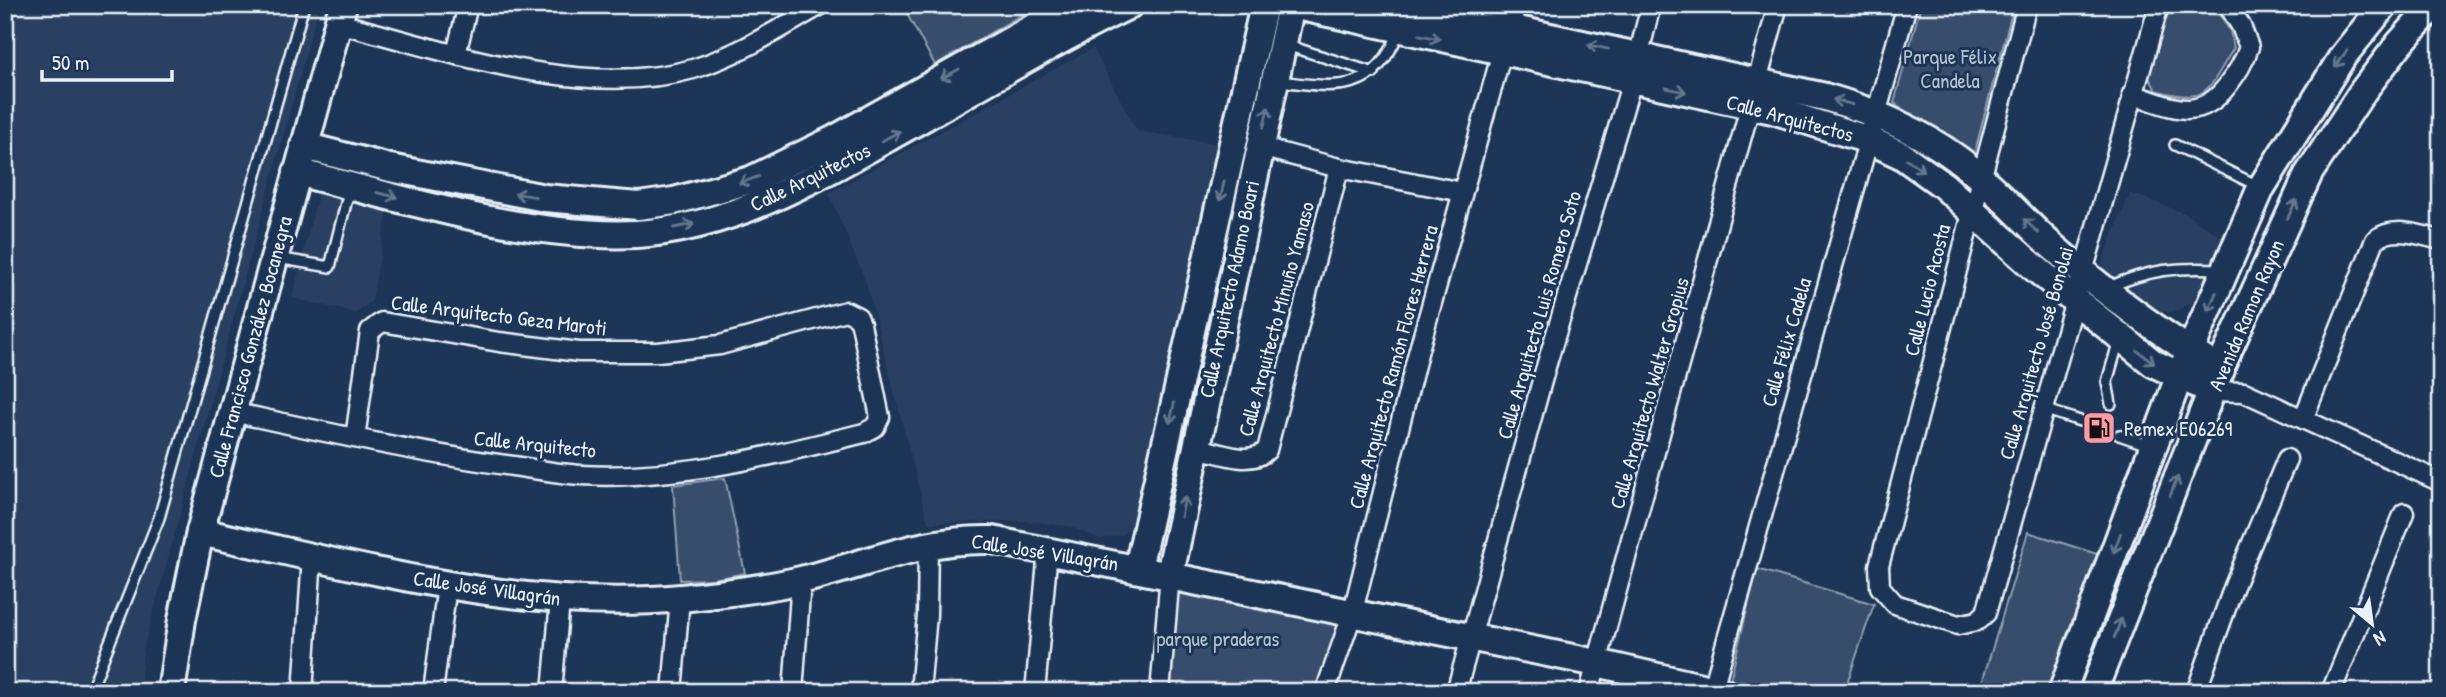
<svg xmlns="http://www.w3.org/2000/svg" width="2446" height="697" viewBox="0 0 2446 697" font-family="'Patrick Hand',sans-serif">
<rect width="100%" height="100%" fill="#1d3557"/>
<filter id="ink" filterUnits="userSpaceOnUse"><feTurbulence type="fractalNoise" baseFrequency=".0143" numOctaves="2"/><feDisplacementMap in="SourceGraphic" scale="14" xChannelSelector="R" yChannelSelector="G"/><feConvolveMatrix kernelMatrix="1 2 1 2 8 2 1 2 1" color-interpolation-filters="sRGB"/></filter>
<g filter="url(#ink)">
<!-- built -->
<g fill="#2a4162">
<polygon points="5,5 319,5 143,650 140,692 5,692"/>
<polygon points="1093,48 1137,131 1221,144 1141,513 1122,535 1101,539 1068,526 1023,521 928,523 866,282 829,193"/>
<polygon points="319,190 388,208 372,301 356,313 292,298"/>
<polygon points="2130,193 2184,213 2224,239 2198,300 2172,312 2154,311 2103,274 2101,265"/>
</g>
<!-- green -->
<g fill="#374d6c" stroke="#909fb2" stroke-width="2">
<polygon points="902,5 1025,5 1028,11 935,65"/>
<polygon points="1921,5 2014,5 1973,158 1894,103"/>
<path d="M2163 5H2214L2230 31 2234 48C2207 90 2209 106 2156 90L2147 74Z"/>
<polygon points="725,478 745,573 714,579 680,580 673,485"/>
<polygon points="2028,532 2103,556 2050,692 1979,692"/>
<polygon points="1757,569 1874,604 1844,692 1789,692 1730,680"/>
<polygon points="1170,574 1352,615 1325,692 1160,692"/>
</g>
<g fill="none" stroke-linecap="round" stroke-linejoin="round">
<defs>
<g id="lane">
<polyline points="1286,45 1374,73"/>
<path d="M1279 81C1338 88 1373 95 1399 32"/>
<polyline points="2175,145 2260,187"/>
<polyline points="277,258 330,267 350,187"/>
<path d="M2109 287C2150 269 2177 267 2221 269"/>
<polyline points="2111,404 2107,382 2119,340"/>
<polyline points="2043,409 2080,421"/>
<polyline points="2119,435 2151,446"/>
<polyline points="90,692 159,518 304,5"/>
</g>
<g id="street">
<polyline points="2027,5 1879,566 1880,587 1895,604 1958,625 1977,621 1986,613 2159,5"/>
<path d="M338 23C447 51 583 100 693 69 739 55 780 28 821 5"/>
<polyline points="1510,29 1516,5"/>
<polyline points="456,54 468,5"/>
<path d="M2132 94C2170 106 2198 124 2227 86 2236 74 2244 63 2249 47L2241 26 2228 5"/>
<polyline points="1260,147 1339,168 1462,192"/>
<polyline points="2212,391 2244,392 2441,482"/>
<path d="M232 412C325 432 418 453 513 466 535 469 559 474 581 475 677 480 772 456 864 433L875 427 880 417 861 324 858 317 846 311 720 345 658 352H579L499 342 382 322 370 331 355 438"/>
<path d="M2304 417 2375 240C2394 225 2418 235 2441 240"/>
<path d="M1195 447C1216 452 1251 467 1267 450L1339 168"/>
<polyline points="303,692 312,556"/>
<polyline points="433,692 447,585"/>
<polyline points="552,692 560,600"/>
<polyline points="672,692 680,598"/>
<polyline points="793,692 801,580"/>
<polyline points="920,692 927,615 928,543"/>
<polyline points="1035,692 1048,550"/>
<polyline points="1160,692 1170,574"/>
<polyline points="1325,692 1352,615 1418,353 1502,52"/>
<polyline points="1456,692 1545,370 1632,81 1651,5"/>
<polyline points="1589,692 1778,5"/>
<polyline points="1712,692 1907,5"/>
<polyline points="2196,692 2234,586 2287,459"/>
<polyline points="2331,692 2404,513"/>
</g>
<g id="secondary">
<polyline points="1292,5 1773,110 1869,140 1901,155 1943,185 2036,269 2153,363 2212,391"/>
<path d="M1404 5 1825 97C1873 111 1919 130 1959 160 1993 185 2022 220 2053 247 2106 293 2161 335 2221 370"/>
<polyline points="304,146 390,168 545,198 638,206 674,201 751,180 833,140 1074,5"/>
<path d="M297 172C402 199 528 239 636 234 728 229 813 180 891 136 970 92 1048 44 1129 5"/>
<path d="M200 532C358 566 518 613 681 598 721 594 762 589 801 580 869 564 921 538 992 540L1597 663 1723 692"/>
<polyline points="1138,568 1264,5"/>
<polyline points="1170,574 1291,5"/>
<polyline points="171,692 182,620 200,532 343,5"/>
<polyline points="2062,692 2179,377 2261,188 2343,56 2384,5"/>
<polyline points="2093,692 2225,357 2309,173 2363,91 2399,44 2434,5"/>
</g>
</defs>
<!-- lane casing -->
<use href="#lane" stroke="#e8f1f8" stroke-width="14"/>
<!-- street casing -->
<use href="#street" stroke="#e8f1f8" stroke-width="23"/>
<!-- secondary casing -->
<use href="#secondary" stroke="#e8f1f8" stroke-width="32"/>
<!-- lane -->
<use href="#lane" stroke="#1d3557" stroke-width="9"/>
<!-- street -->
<use href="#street" stroke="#1d3557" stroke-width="18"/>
<!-- secondary -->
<use href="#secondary" stroke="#1d3557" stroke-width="26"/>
</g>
<!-- one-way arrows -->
<defs><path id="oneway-shaft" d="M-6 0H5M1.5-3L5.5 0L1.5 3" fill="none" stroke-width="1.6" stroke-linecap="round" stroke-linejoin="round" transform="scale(1.75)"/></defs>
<g stroke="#64778f">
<use href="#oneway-shaft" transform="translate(1430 37) rotate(12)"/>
<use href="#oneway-shaft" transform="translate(1598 47) rotate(-168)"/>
<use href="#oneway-shaft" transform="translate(2341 59) rotate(125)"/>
<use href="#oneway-shaft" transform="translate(950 74) rotate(151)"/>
<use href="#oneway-shaft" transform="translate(1676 90) rotate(12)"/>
<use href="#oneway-shaft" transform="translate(1843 102) rotate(-164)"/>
<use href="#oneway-shaft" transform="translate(1266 117) rotate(-77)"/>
<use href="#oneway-shaft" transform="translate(891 136) rotate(-29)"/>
<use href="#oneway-shaft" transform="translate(1915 165) rotate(35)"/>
<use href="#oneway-shaft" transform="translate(749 180) rotate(160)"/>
<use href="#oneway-shaft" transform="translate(1222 191) rotate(103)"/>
<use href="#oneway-shaft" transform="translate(387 195) rotate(13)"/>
<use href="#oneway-shaft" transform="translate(525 195) rotate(-171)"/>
<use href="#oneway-shaft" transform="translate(2292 209) rotate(-65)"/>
<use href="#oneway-shaft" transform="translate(684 226) rotate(-12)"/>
<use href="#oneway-shaft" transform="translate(2031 226) rotate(-137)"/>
<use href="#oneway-shaft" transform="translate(2212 302) rotate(114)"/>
<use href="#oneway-shaft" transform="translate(2146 357) rotate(35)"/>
<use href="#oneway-shaft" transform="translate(1172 413) rotate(103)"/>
<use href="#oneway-shaft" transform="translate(2174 486) rotate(-68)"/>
<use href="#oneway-shaft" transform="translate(1183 507) rotate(-79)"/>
<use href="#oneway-shaft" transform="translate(2117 543) rotate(110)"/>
<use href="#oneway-shaft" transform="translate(2118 628) rotate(-69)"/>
</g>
</g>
<!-- icons -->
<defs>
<symbol id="fuel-square" viewBox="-11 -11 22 22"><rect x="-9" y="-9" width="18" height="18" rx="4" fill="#ff9aa2" stroke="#1d3557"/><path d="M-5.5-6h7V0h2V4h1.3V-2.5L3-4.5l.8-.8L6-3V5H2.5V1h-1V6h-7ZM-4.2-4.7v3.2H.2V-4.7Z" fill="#111"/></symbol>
</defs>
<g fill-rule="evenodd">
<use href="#fuel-square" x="2080" y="409" width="38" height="38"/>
</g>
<g text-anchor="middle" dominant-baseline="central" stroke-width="6" stroke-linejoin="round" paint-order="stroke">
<!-- park labels -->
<g font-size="21" fill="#b3c0ce" stroke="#1d3557">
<text x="1950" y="56">Parque Félix<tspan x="1950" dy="24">Candela</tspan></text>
<text x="1218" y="638">parque praderas</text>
</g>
<!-- street labels -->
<g font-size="21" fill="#e8f1f8" stroke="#1d3557">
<text transform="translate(1790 118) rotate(15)">Calle Arquitectos</text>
<text transform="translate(810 177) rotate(-26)">Calle Arquitectos</text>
<text transform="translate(1229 289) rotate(-78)">Calle Arquitecto Adamo Boari</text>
<text transform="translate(1927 290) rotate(-76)">Calle Lucio Acosta</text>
<text transform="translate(499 315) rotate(7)">Calle Arquitecto Geza Maroti</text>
<text transform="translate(1539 315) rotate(-74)">Calle Arquitecto Luis Romero Soto</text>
<text transform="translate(2246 315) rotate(-67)">Avenida Ramon Rayon</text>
<text transform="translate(1276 319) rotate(-75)">Calle Arquitecto Minuño Yamaso</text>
<text transform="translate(1786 342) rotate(-74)">Calle Félix Cadela</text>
<text transform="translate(250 347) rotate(-75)">Calle Francisco González Bocanegra</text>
<text transform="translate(2036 353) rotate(-74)">Calle Arquitecto José Bonolai</text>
<text transform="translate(1393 367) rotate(-75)">Calle Arquitecto Ramón Flores Herrera</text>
<text transform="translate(1649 393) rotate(-74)">Calle Arquitecto Walter Gropius</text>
<text transform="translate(535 444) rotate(6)">Calle Arquitecto</text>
<text transform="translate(1045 552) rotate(9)">Calle José Villagrán</text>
<text transform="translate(487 588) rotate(8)">Calle José Villagrán</text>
</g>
<!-- poi labels -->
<g font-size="21" fill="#e8f1f8" stroke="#1d3557" text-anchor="start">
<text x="2124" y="428">Pemex E06269</text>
</g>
</g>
<!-- margin -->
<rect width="2446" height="697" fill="none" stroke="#1d3557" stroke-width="28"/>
<rect x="14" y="14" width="2418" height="669" fill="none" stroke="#e8f1f8" stroke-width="2.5" filter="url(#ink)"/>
<!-- north arrow -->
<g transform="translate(2372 624) rotate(151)" stroke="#1d3557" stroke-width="5" paint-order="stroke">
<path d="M0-5L12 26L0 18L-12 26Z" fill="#e8f1f8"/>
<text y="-10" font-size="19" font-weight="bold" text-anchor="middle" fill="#e8f1f8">N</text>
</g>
<!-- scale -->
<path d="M42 70v10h130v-10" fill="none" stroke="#e8f1f8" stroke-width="3.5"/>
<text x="52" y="70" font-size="21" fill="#e8f1f8" stroke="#1d3557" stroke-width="5" paint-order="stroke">50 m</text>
</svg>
